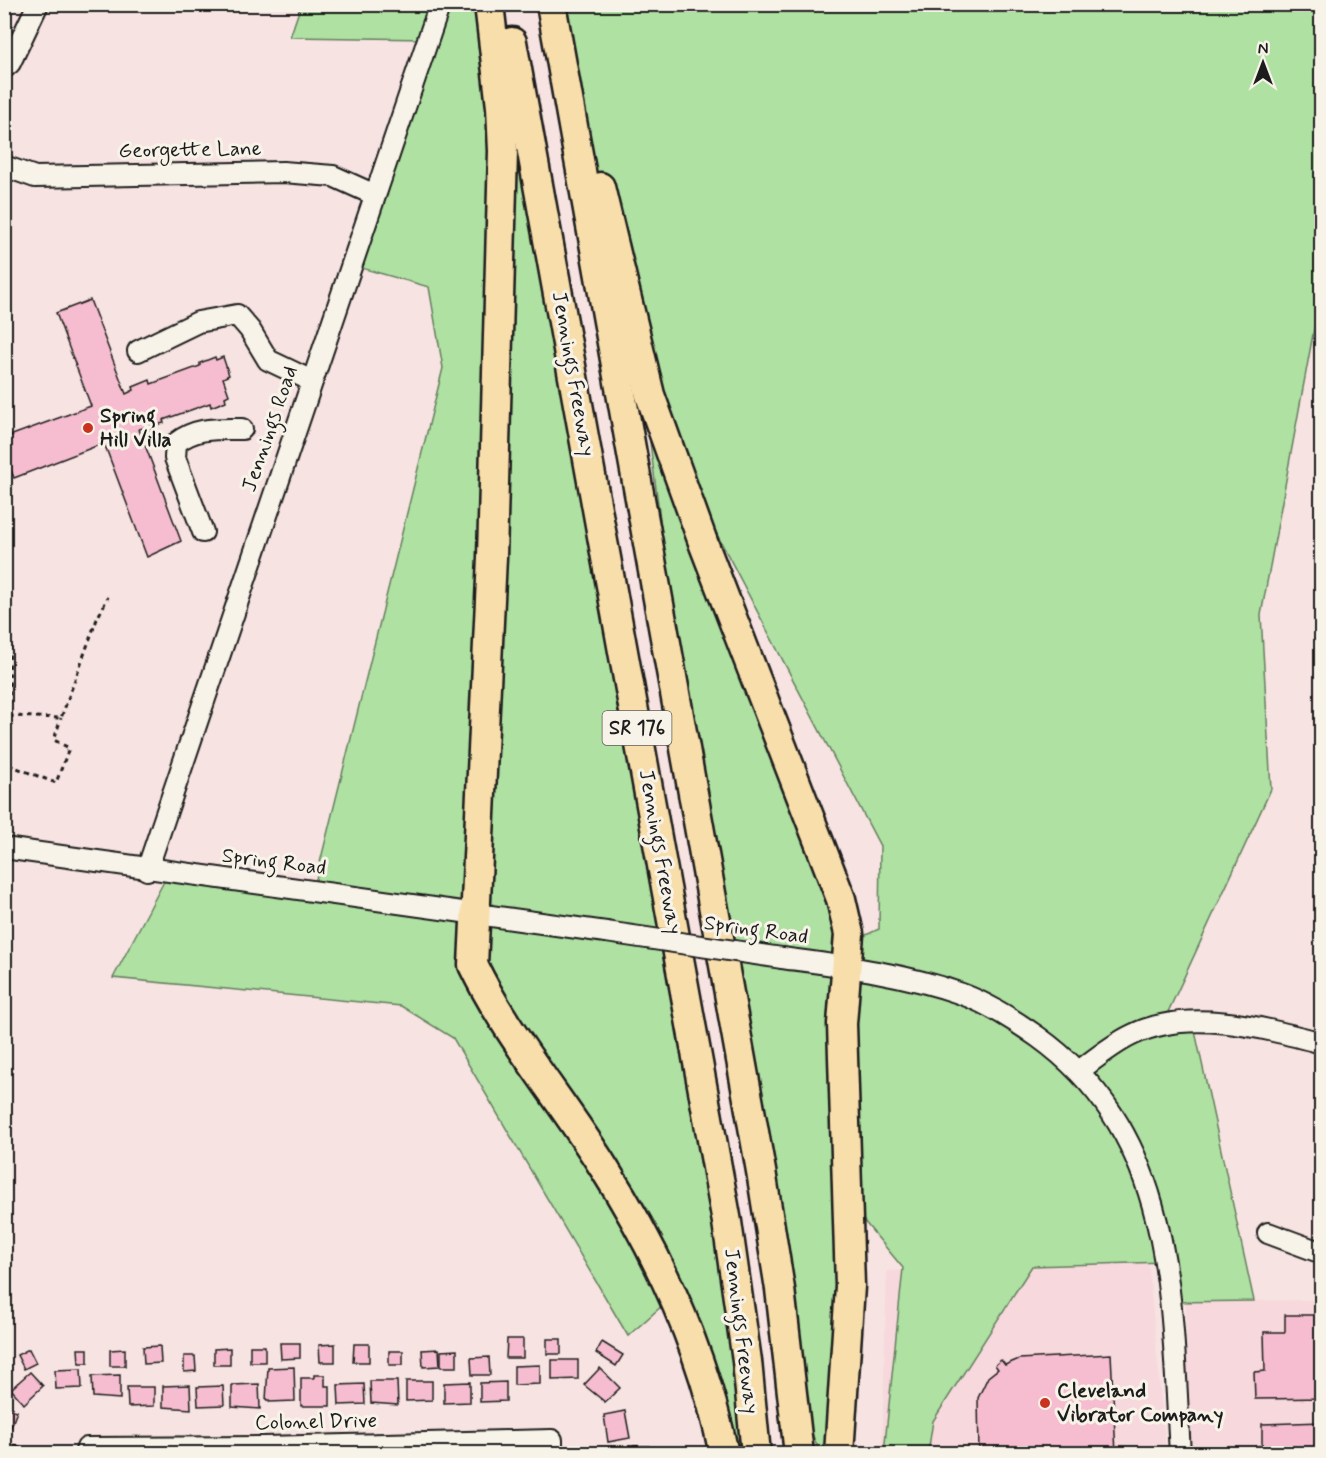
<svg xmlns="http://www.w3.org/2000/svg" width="1326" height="1458" viewBox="0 0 1326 1458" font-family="Mynerve,sans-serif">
<rect width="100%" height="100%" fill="#f7e3e1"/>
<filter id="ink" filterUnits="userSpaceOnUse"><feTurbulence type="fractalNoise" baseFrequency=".0167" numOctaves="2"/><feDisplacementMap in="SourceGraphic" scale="12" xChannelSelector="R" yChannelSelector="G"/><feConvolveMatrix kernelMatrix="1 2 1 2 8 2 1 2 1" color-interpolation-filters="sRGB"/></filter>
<g filter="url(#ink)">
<!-- built -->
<g fill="#f7d8dc">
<polygon points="1148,1261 1166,1453 882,1454 887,1271"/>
<polygon points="1321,1300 1321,1453 1189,1453 1186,1302"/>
</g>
<!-- green -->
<g fill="#aee1a2" stroke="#657e5f" stroke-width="1.5">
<polygon points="301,5 489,5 503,150 533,157 756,1453 724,1453 673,1296 628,1336 453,1038 401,1006 113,978 169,872 313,891 443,368 429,287 351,265 429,39 290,37"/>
<polygon points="551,5 1321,5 1321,291 1261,615 1271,789 1162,1025 1193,1022 1254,1301 1171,1302 1166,1262 1032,1266 933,1421 928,1453 884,1453 903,1268 849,1203 832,1453 820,1453 792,1385 707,879 649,435 653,429 849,943 879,929 880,846 665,435"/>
</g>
<!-- building -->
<g fill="#f6bdd0" stroke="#1c1c1c" stroke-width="1.5">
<polygon points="90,300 126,394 134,390 133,387 150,380 151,384 200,366 200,363 215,357 216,360 223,357 229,375 223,378 229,395 225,397 226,401 211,407 210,403 163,420 164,423 139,429 181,541 147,557 104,443 14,478 4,452 4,438 91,406 56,313"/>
<polygon points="1285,1315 1322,1315 1322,1398 1255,1399 1254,1372 1265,1371 1264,1332 1285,1332"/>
<polygon points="507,1339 523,1339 523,1358 506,1358"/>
<rect x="547" y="1339" width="14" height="15"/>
<polygon points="602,1342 623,1355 616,1366 596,1353"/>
<polygon points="280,1343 300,1343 300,1358 281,1359"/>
<polygon points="335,1344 335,1362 320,1362 319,1345"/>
<polygon points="354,1344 369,1344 369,1362 353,1362"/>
<polygon points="160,1346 161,1363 144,1364 143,1347"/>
<rect x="250" y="1346" width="15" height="16"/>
<polygon points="230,1348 230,1365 214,1365 214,1349"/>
<polygon points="29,1349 36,1363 24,1369 17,1355"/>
<polygon points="78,1349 88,1349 88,1363 79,1363"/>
<polygon points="125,1349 125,1366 110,1366 110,1350"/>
<polygon points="439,1349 440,1366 423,1367 422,1350"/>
<polygon points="457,1350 457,1367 441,1367 441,1351"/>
<rect x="389" y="1351" width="14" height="14"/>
<polygon points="1111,1354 1116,1454 979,1454 978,1398 988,1377 998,1369 995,1365 1001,1360 1005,1365 1019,1359"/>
<polygon points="184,1356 195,1356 196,1371 184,1372"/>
<polygon points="489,1357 490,1375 472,1375 471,1358"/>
<polygon points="552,1360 578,1360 578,1379 552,1380"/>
<polygon points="540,1365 540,1384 514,1385 514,1366"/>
<polygon points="294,1367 295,1401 269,1402 269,1400 266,1400 268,1368"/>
<polygon points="600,1368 620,1388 605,1402 584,1385"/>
<polygon points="81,1369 82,1388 56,1389 55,1370"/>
<polygon points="30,1372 43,1386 24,1404 11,1389"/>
<polygon points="120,1375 120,1399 93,1397 92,1376"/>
<polygon points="314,1375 325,1375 325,1386 330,1386 330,1406 301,1406 301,1378 314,1378"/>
<polygon points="370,1381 397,1381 398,1405 371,1403"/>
<polygon points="406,1381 432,1381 432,1400 406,1401"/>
<polygon points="470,1382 470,1402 444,1403 444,1383"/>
<polygon points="506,1382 506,1401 480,1402 480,1383"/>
<polygon points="259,1384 260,1409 232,1407 232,1385"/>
<polygon points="364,1384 365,1404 339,1405 338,1385"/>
<polygon points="190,1385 191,1409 163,1407 163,1386"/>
<polygon points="223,1386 224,1405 198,1406 197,1387"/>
<polygon points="127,1387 154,1387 154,1406 128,1407"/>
<polygon points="4,1407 17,1411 8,1435 4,1434"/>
<polygon points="625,1411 630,1438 608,1442 604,1415"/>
<polygon points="1322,1422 1322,1454 1256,1454 1256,1446 1262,1446 1262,1424"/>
<polygon points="4,1441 22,1448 20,1454 4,1454"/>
<rect x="634" y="1446" width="15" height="8"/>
</g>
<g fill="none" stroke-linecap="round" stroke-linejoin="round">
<defs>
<g id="minor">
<polyline points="4,68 10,63 38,4"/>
<polyline points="4,166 35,177 283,172 333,176 375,195"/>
<polyline points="138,351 198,322 237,315 250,330 268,360 312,381"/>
<path d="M203 532 175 458 176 443C196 427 217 429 242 429"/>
<polyline points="4,848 606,932"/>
<polyline points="147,870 440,4"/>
<path d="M782 958C842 966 902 973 959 993 988 1003 1014 1020 1038 1037 1177 1137 1171 1300 1180 1454"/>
<path d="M1079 1071C1096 1058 1113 1044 1132 1035 1189 1007 1264 1028 1322 1043"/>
<polyline points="1268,1233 1322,1253"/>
<polyline points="85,1454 87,1448 264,1447 552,1440 552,1454"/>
</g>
<g id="highway">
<path d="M489 4 501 107 503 151 492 557 473 965C508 1038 562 1100 604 1168 660 1256 703 1351 724 1454"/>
<polyline points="551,4 761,1171 780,1289 799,1454"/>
<polyline points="512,42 727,1222 747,1361 756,1454"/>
<polyline points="600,187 650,395 704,545 841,899 849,934 842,1024 850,1286 839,1454"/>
</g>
</defs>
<!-- minor casing -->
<use href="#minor" stroke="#1c1c1c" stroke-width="24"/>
<!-- highway casing -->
<use href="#highway" stroke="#1c1c1c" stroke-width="33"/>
<!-- path -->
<g stroke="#1c1c1c" stroke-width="3" stroke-dasharray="4.5 4.5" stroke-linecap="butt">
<polyline points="4,611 10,623 9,773 4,773"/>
<polyline points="9,716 61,718 97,619 108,597"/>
<polyline points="9,765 56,783 69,748 54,740 61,718"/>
</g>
<!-- minor -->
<use href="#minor" stroke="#f7f3e8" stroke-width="20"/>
<!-- highway -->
<use href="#highway" stroke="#f8deab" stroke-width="28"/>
<defs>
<polyline id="minor-bridge" points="606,932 782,958"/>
</defs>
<!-- minor-bridge casing -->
<use href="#minor-bridge" stroke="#1c1c1c" stroke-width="24" stroke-linecap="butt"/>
<!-- minor-bridge -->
<use href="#minor-bridge" stroke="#f7f3e8" stroke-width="20"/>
</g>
</g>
<!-- markers -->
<g fill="#c8321e" stroke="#f7f3e8" stroke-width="2">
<circle cx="88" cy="428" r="6"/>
<circle cx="1045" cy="1403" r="6"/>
</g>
<g text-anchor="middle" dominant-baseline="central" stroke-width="6" stroke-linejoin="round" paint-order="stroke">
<!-- shield labels -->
<rect fill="#f7f3e8" stroke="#5e5c59" stroke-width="1.5" x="602.5" y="711" width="69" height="34" rx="4.5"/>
<g font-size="20" font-weight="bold" fill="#1c1c1c">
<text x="637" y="728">SR 176</text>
</g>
<!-- street labels -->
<g font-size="21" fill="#1c1c1c" stroke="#f7f3e8">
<text transform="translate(190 150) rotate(-1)">Georgette Lane</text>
<text transform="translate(573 374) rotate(80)">Jennings Freeway</text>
<text transform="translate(270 429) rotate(-71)">Jennings Road</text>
<text transform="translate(660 852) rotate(80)">Jennings Freeway</text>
<text transform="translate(274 862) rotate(7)">Spring Road</text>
<text transform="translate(756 930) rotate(8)">Spring Road</text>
<text transform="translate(741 1331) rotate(83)">Jennings Freeway</text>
<text transform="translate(316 1422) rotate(-1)">Colonel Drive</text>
</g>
<!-- poi labels -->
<g font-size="21" font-weight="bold" fill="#1c1c1c" stroke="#f7f3e8" text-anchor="start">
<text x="100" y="416">Spring<tspan x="100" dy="24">Hill Villa</tspan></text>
<text x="1057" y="1391">Cleveland<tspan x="1057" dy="24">Vibrator Company</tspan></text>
</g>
</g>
<!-- margin -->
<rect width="1326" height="1458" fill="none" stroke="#f7f3e8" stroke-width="24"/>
<rect x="12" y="12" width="1302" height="1434" fill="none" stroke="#1c1c1c" stroke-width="2" filter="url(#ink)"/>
<!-- north arrow -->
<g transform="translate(1263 63)" stroke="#f7f3e8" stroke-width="4.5" paint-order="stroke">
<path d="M0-4.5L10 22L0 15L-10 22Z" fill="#1c1c1c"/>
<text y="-9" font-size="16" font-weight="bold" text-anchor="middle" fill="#1c1c1c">N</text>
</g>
</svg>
